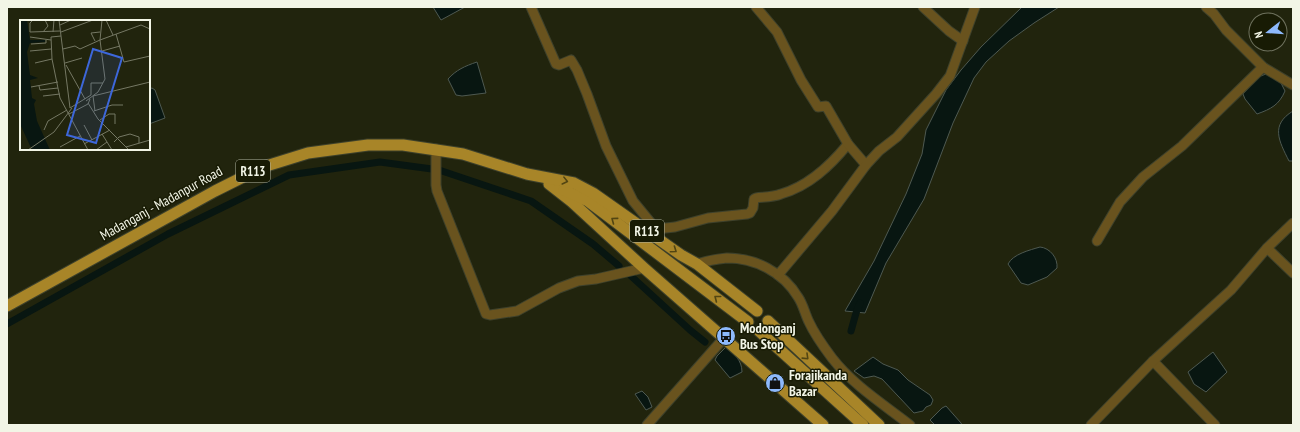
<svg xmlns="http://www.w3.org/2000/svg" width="1300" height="432" viewBox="0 0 1300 432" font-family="'PT Sans Narrow',sans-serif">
<rect width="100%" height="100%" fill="#21240d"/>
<!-- water -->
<g fill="#081611" stroke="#4e5951">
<polygon points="433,7 465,7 441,20"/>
<polygon points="1022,7 1059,7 1034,23 1009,41 986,62 974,78 953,123 924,199 886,263 865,313 845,311 874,261 906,194 922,154 926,130 946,90 961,70 981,47"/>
<path d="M477 62 486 93 462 96 456 95 448 79C456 70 465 66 477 62Z"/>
<path d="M1266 74 1280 81 1285 91C1279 105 1271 109 1257 114L1245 99 1243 94 1258 77Z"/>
<polygon points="152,88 155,90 165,118 149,124 149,89"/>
<path d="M1293 111V161H1289C1279 141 1270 125 1293 111Z"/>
<path d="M1040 247C1050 248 1058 258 1057 268L1047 277 1028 285 1021 283 1008 264C1013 254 1030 250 1040 247Z"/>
<path d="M726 347C734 354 742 360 742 372L730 378 715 360 717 356Z"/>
<polygon points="1213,352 1227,372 1206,392 1194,384 1188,372"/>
<polygon points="873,357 883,364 898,370 908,380 930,395 933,400 931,405 926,407 923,411 914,413 882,379 874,376 864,378 854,371"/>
<polygon points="642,391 648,397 652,407 646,410 635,394"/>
<polygon points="946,406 961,423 962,425 935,425 930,420 942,408"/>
</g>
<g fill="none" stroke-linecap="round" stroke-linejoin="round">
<!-- canal -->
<g stroke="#081611" stroke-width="7">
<polyline points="439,170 531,201 593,244 619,266"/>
<polyline points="631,276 690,330 705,342"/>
<polyline points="7,324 168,234 289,175 380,162 432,169"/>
<polyline points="851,331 856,313 860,303"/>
</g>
<defs>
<g id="minor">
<path d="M531 7 556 64 559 65 571 60 577 70 587 94 606 146 633 201 656 229 675 227 708 218 747 214 750 213 753 208 754 199 756 198C764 197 773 197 781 194 809 186 830 166 848 144"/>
<polyline points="756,7 777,32 801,80 818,107 826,106 848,144 866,165"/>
<polyline points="923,7 949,31 963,41"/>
<polyline points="1206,7 1214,14 1226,30 1263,67 1293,85"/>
<polyline points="436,149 436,185 437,191 486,314 490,315 517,311 559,288 578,281 596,279 644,268"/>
<polyline points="1097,241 1120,202 1143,177 1182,146 1263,67"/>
<polyline points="1267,248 1293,273"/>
<path d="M697 264C706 261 717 259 727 258 755 258 783 272 798 297 803 304 805 314 809 322 815 335 823 346 832 358 853 385 883 404 910 425"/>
<polyline points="778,275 832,211 866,165 879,151 897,137 936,94 950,76 975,7"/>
<polyline points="1153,361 1215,425"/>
<polyline points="647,425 724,338"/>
<polyline points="1091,425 1153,361 1231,290 1267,248 1293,223"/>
</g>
<g id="major">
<polyline points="549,184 572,202 644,268 823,425"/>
<polyline points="564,190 588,201 748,322"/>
<polyline points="7,306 215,191 263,167 308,153 368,145 403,145 463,154 527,174 574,183 593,193 681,255 697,264 757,311"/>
<polyline points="768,321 879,425"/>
<polyline points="759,331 863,425"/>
</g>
</defs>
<!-- minor casing -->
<use href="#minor" stroke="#3e412b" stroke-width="11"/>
<!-- major casing -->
<use href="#major" stroke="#3e412b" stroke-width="13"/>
<!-- minor -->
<use href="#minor" stroke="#69531e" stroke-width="9"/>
<!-- major -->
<use href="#major" stroke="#a88528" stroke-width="11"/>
</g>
<!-- one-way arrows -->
<defs><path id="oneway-chevron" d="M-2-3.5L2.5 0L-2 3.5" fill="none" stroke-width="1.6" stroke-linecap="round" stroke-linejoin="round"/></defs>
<g stroke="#524512">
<use href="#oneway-chevron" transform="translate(565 181) rotate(14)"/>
<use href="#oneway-chevron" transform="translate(614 220) rotate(-143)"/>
<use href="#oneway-chevron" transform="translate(674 250) rotate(35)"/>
<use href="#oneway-chevron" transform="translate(717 298) rotate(-142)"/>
<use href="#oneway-chevron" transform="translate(806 357) rotate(44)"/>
</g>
<!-- icons -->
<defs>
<symbol id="bus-disc" viewBox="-11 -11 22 22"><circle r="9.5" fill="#8db9fc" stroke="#181b04"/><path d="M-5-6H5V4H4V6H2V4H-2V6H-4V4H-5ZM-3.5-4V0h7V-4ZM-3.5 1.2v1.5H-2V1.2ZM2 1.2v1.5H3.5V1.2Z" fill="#111"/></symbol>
<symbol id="shop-disc" viewBox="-11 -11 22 22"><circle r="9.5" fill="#8db9fc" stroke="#181b04"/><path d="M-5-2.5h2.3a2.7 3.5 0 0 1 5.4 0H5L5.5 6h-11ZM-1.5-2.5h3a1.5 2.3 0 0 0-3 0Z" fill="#111"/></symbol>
</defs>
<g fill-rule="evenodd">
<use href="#bus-disc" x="715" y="325" width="22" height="22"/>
<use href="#shop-disc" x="764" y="372" width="22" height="22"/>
</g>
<g text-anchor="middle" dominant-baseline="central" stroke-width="3" stroke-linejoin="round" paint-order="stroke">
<!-- shield labels -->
<g fill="#181b04" stroke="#b1b4a2" stroke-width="1">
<rect x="236" y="160" width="34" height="22" rx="3"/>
<rect x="630" y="220" width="34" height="22" rx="3"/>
</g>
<g font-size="13" font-weight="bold" fill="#f2f5e6">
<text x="253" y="171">R113</text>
<text x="647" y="231">R113</text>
</g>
<!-- street labels -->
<g font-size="14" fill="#f2f5e6" stroke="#181b04">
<text transform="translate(161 203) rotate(-29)">Madanganj - Madanpur Road</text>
</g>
<!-- poi labels -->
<g font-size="14" font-weight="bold" fill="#f2f5e6" stroke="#181b04" text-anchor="start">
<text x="740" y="328">Modonganj<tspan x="740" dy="16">Bus Stop</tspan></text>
<text x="789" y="375">Forajikanda<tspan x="789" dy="16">Bazar</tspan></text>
</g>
</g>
<!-- overview -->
<g transform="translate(20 20)">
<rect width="130" height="130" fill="#21240d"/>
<path d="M0 0H7L10 20H25V22L10 23 7 32 10 55 18 58 10 60 12 78 16 80 14 84 17 101 30 130H12L0 104Z" fill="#081611"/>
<path fill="none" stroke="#757864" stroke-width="1" d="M13 0 10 3V12L40 11M39 0 50 88M86 0 93 15M40 5 51 0M23 12 28 6 25 0M33 12 34 0M41 12 73 0M96 14 104 42 130 36M41 16 31 17 32 39 40 78 68 130M10 17 31 20M80 20 121 5 130 9M75 21 71 13 80 12M11 24 26 23V20M43 29 55 26 60 29 80 20M10 31 31 29M82 31 100 26M15 43 32 39M45 43 62 38M46 45 65 79M19 66 20 70 38 68M11 67 38 62M71 75V63H83M23 76 40 74M66 81 78 72 85 59 80 20 82 0M68 83 78 99 109 130M50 88 71 75M74 91 92 85H103M75 91 73 76 130 62M49 94 68 84 70 79M80 100 89 94H95V104M64 105 72 120M24 110 28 101 47 90M82 114 92 130M94 122 99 117 110 114 119 117V123M64 124 90 110M40 127 60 116M106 127 130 120M8 130 34 112 52 88M76 130 87 122"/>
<path fill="#3d67da" fill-opacity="0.15" stroke="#3d67da" stroke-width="2" d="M73 29 102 38 76 123 47 115Z"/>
<rect width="130" height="130" fill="none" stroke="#f2f5e6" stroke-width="2"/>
</g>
<!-- border -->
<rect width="1300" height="432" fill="none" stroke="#f2f5e6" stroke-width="16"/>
<!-- north arrow -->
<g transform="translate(1268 32) rotate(253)"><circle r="19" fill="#181b04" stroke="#6f725e"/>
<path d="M0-3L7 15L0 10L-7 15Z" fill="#8db9fc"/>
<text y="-6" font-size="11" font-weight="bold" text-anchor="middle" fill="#f2f5e6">N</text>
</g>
</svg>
